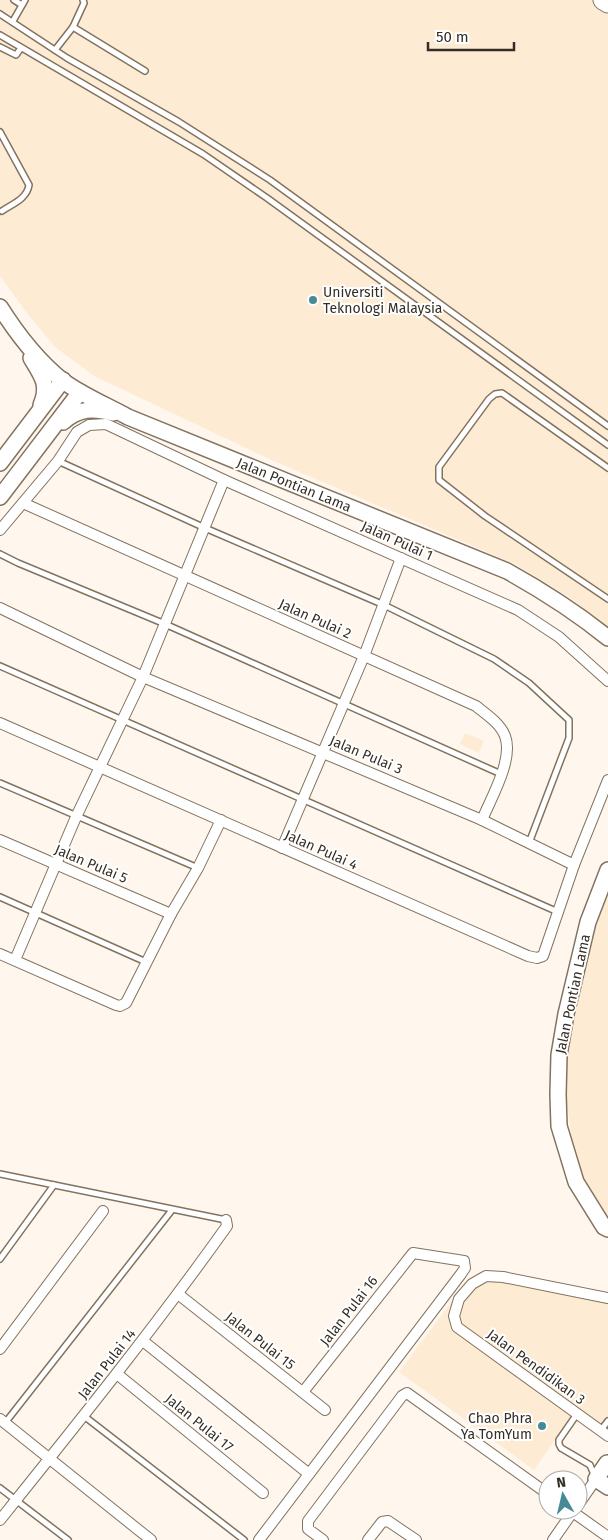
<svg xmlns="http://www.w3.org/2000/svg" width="608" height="1540" viewBox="0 0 608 1540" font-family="'Fira Sans',sans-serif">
<rect width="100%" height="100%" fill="#fff7ee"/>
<!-- built -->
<g fill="#fdebd4">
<polygon points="0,0 608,0 608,627 569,597 515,564 269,459 94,376 55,347 29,316 0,276"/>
<polygon points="465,733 484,741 479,753 460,744"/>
<polygon points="608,890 608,1218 579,1174 572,1142 565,1088 567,1038 593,932"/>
<polygon points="484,1272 507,1272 608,1293 608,1441 572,1415 534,1470 399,1372 467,1281"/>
</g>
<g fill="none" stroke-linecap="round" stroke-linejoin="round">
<defs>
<g id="lane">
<polyline points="14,0 22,5"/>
<polyline points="0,14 67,58 179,122 270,180 608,426"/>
<polyline points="13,21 25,0"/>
<polyline points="73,27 145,71"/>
<polyline points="0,35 203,154 267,198 608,445"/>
<polyline points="0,47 16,55 21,48"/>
<polyline points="55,50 73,27 84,3 83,0"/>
<path d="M0 132 29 185C27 199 12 204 2 211"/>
<polyline points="58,461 205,528 384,605 494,659 529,683 569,720 569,738 529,843"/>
<polyline points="608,468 502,393 495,394 489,399 439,467 439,480 485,516 608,599"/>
<polyline points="0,554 18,563 165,624 501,774"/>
<polyline points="0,666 558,912"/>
<polyline points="0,783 198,868"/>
<polyline points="0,897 146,962"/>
<polyline points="0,1174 226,1220"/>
<polyline points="0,1259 54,1185"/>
<polyline points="577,1414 559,1440 559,1444 561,1448 590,1465 595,1477"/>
<polyline points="84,1416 244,1540"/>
<polyline points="5,1423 172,1210"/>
<polyline points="601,1430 608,1421"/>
<polyline points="0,1488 68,1540"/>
</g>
<g id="street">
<path d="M23 503 476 706C486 714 500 723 505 736 514 759 491 798 482 820"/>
<polyline points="0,530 58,461 77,432 89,425 106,424 224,480 518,610 559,637 608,681"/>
<polyline points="0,608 143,677 482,820 574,865"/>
<polyline points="0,723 528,956 537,958 543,956 574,865 608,780"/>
<polyline points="0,840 171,914"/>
<polyline points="282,848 364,656 401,558"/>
<polyline points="0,954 116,1005 120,1006 126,1003 171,914 198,868 221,820"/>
<polyline points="15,960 76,817 143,677 224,480"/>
<polyline points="178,1294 325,1410"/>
<polyline points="608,1298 503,1277 486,1276 472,1284 459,1299 454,1316 457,1327 608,1436"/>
<polyline points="143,1341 309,1474"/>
<polyline points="0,1349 103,1211"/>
<polyline points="117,1374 263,1493"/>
<polyline points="0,1419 151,1540"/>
<polyline points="578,1505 596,1479"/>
<polyline points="570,1510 608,1537"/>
<path d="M0 1520C78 1423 155 1327 227 1226L226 1220"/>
<polyline points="259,1540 461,1274 465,1268 464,1261 413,1253 303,1392"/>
<polyline points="323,1540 308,1529 308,1521 402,1396 407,1393 548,1494"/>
<polyline points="368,1540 382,1522 388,1521 416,1540"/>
<polyline points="553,1540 574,1510"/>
</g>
<g id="secondary">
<path d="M0 307C17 334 38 361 63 381 82 395 106 405 128 417L507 571C543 591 576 612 608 638"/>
<path d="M31 358C41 375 50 384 41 405"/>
<path d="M63 422C79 408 93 408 113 413"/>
<polyline points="0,463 63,380"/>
<polyline points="0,497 80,392"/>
<polyline points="608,870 588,922 566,1014 559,1055 558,1094 559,1126 576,1182 604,1227 608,1229"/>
<polyline points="608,1464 607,1463 596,1479 608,1487"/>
</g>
<polyline id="highway" points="603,0 608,3"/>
</defs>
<!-- lane casing -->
<use href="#lane" stroke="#82735f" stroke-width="8"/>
<!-- street casing -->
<use href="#street" stroke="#82735f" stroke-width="12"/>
<!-- secondary casing -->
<use href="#secondary" stroke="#82735f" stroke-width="18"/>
<!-- highway casing -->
<use href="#highway" stroke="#82735f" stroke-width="21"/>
<!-- lane -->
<use href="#lane" stroke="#fff" stroke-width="5"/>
<!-- street -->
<use href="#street" stroke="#fff" stroke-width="10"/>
<!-- secondary -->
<use href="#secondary" stroke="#fff" stroke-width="15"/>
<!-- highway -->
<use href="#highway" stroke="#fff" stroke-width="19"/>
</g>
<!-- markers -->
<g fill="#458a96" stroke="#fff" stroke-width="2">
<circle cx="313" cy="300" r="5"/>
<circle cx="542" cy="1426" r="5"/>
</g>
<g text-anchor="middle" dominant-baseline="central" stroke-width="4" stroke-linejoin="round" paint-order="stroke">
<!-- poi labels -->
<g font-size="14" fill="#352e25" stroke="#fff" text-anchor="start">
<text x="323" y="292">Universiti<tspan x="323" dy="16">Teknologi Malaysia</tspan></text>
<text x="532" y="1418" text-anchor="end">Chao Phra<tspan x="532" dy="16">Ya TomYum</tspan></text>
</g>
<!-- street labels -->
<g font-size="14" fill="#352e25" stroke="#fff">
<text transform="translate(294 485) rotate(22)">Jalan Pontian Lama</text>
<text transform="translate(397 541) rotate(24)">Jalan Pulai 1</text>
<text transform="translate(315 619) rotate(24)">Jalan Pulai 2</text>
<text transform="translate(366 755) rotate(23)">Jalan Pulai 3</text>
<text transform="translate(321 850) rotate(24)">Jalan Pulai 4</text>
<text transform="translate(91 864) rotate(23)">Jalan Pulai 5</text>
<text transform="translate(573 994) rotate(-78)">Jalan Pontian Lama</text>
<text transform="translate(349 1311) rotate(-52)">Jalan Pulai 16</text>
<text transform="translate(260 1341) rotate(38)">Jalan Pulai 15</text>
<text transform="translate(107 1364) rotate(-52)">Jalan Pulai 14</text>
<text transform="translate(536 1367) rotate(36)">Jalan Pendidikan 3</text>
<text transform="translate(199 1423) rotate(39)">Jalan Pulai 17</text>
</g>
</g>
<!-- north arrow -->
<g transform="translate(563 1495) rotate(352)"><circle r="24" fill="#ffffff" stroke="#aeaba8"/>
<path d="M0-4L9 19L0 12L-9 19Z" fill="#458a96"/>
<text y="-8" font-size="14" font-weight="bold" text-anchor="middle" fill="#352e25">N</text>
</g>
<!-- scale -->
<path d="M428 42v8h86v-8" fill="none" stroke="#352e25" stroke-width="2.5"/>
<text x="436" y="42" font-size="15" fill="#352e25" stroke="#ffffff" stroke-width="4" paint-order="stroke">50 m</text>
</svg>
